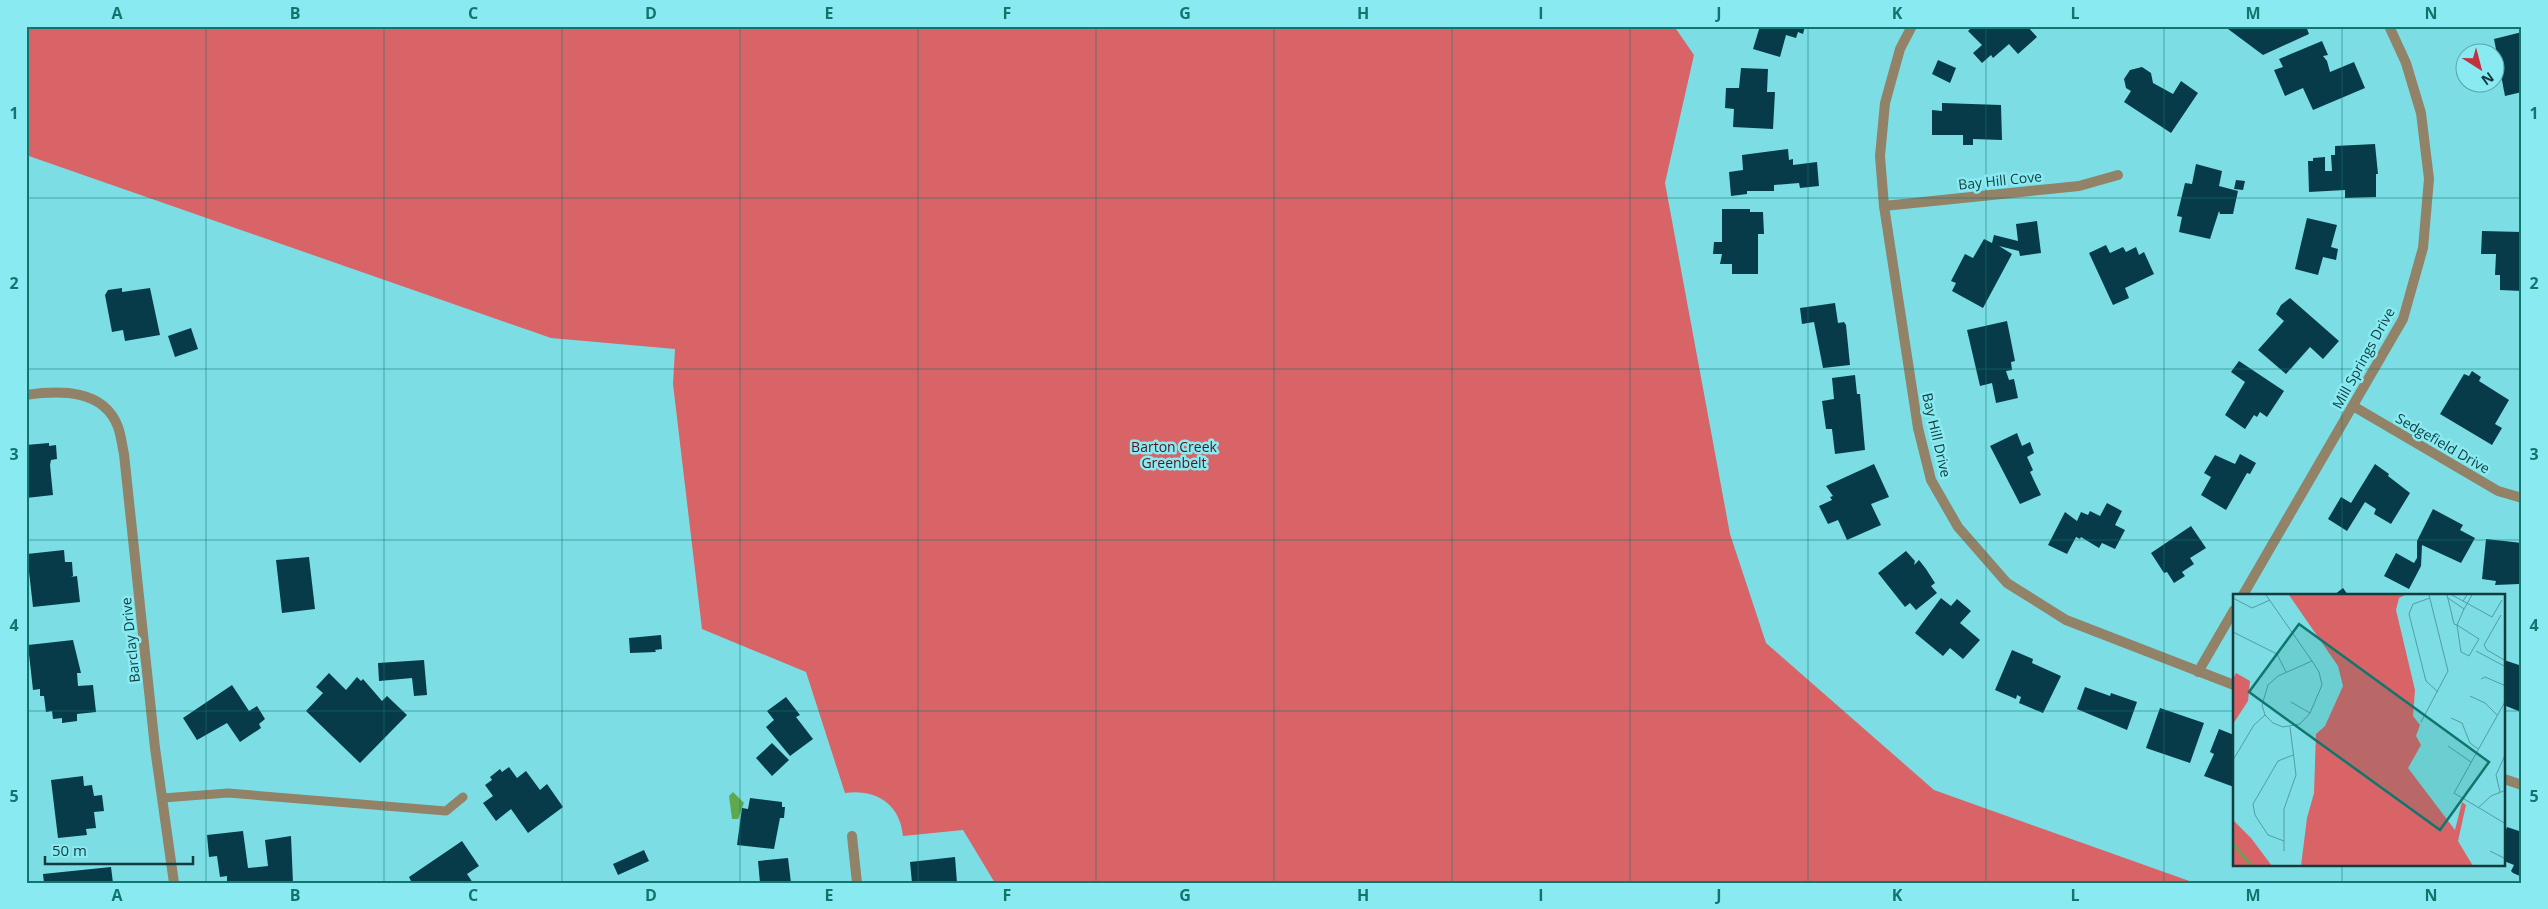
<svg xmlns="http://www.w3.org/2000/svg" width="2548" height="909" viewBox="0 0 2548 909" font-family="'Open Sans',sans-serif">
<rect width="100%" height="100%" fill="#7cdee4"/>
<!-- forest -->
<path fill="#d86467" d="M26 26H1674L1694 55 1665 183 1730 534 1766 643 1934 790 2195 883H995L963 830 903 836C900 804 876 789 845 793L806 672 702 629 673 384 675 349 551 338 26 155Z"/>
<!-- water -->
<polygon fill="#5ea950" points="733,792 744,803 738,819 732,819 729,796"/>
<!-- building -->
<g fill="#073b49">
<polygon points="1760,26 1763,27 1805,26 1803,34 1798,32 1796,38 1786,35 1780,57 1753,49"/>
<polygon points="1973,26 2027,26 2037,37 2018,54 2009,44 1993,58 1991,55 1982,63 1973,53 1982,45 1968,31"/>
<polygon points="2224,26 2306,26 2309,34 2263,55"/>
<polygon points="2522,32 2522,92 2505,96 2494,39"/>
<polygon points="2322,41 2328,55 2323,56 2327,61 2330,72 2354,62 2365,88 2313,110 2303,88 2285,96 2274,70 2283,67 2279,59"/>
<polygon points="1938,60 1956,68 1950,83 1932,74"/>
<polygon points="2142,67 2151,73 2153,83 2173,94 2181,81 2198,93 2171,133 2124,102 2131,91 2126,88 2124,79 2130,70"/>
<polygon points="1741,68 1768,69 1767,92 1775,92 1773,129 1733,127 1734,109 1725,108 1726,88 1739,88"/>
<polygon points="1942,103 2001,105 2002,140 1973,139 1973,145 1963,145 1963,135 1932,135 1932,110 1942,111"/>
<polygon points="2375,144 2378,174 2376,174 2376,197 2345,198 2345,190 2309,192 2308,161 2313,161 2313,158 2325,157 2325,171 2332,171 2331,155 2335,155 2335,146"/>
<polygon points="1788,149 1789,160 1793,159 1793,165 1817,162 1819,186 1800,188 1799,183 1774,185 1774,191 1747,191 1747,194 1731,196 1729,172 1743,170 1742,155"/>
<polygon points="2196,164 2222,171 2219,186 2238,191 2233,214 2220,214 2219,211 2210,239 2179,232 2182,217 2177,216 2185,183 2192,184"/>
<polygon points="2236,180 2245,181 2243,190 2234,189"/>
<polygon points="1722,209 1750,209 1750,212 1763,212 1764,234 1758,234 1758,274 1732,274 1732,264 1720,264 1722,254 1713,254 1714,242 1722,242"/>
<polygon points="2307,218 2337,225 2331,247 2338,249 2336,260 2323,257 2318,275 2295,269"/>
<polygon points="2037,221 2041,253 2020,256 2019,251 1999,246 2012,254 1983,308 1952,291 1956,283 1951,281 1965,254 1973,258 1984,239 1992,243 1994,235 2018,241 2016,224"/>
<polygon points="2482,231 2522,232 2522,291 2500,290 2500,275 2495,275 2496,254 2481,254"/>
<polygon points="2106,245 2110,253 2123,247 2126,252 2136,247 2139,255 2144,252 2154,274 2125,288 2129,298 2113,305 2089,253"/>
<polygon points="122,288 122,292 150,288 160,335 125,341 123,330 112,332 105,295 108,290"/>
<polygon points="2290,298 2339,341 2323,359 2310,347 2286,374 2258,350 2284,321 2276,314 2281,305"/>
<polygon points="1835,303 1838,323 1844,322 1846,325 1850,365 1823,368 1814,322 1802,324 1800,308"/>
<polygon points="2007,321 2015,361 2011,362 2012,370 2006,371 2009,380 2014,379 2018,398 1996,403 1992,383 1980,386 1967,330"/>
<polygon points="191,328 198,349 175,357 168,336"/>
<polygon points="2239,361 2284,391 2267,417 2260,412 2257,417 2254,415 2245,429 2225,415 2245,382 2231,372"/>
<polygon points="2472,371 2481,377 2479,381 2509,400 2495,424 2502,428 2492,445 2440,414 2464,374 2469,376"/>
<polygon points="1855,375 1857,394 1860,394 1865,450 1835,454 1832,429 1826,429 1822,401 1834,399 1832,378"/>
<polygon points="2017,433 2022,446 2030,442 2034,453 2027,457 2033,470 2030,472 2041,495 2020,504 1990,446"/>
<polygon points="49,443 49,446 56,445 57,459 51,460 50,465 53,495 26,498 26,445"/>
<polygon points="2240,454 2256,463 2250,474 2247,473 2226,510 2201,495 2211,477 2204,473 2215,455 2235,464"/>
<polygon points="1874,464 1889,497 1871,504 1881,525 1847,540 1838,520 1828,524 1819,506 1832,500 1830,497 1833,496 1826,486"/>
<polygon points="2375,464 2389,474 2388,476 2410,493 2391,524 2374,514 2376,509 2365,502 2347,531 2328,519 2341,497 2351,503"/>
<polygon points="2107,503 2122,511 2115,525 2125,530 2115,549 2102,543 2099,548 2081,537 2080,539 2076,537 2067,554 2048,545 2065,512 2077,521 2081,512 2088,515 2090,511 2100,516"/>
<polygon points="2433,509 2463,525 2460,530 2475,538 2461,563 2422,545 2421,566 2409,589 2384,576 2396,553 2414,563 2417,558 2417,541"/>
<polygon points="2191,526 2206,548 2190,558 2194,564 2182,572 2185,576 2174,583 2167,572 2164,573 2151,553"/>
<polygon points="2486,539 2522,543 2522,577 2520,577 2519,584 2495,585 2496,581 2482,579"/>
<polygon points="64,550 65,562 72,562 73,576 71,577 77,576 80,602 33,607 27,554"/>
<polygon points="1906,551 1915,561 1914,565 1919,560 1926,569 1935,583 1931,586 1937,593 1916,610 1910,603 1905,607 1878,573"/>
<polygon points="309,557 315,609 282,613 276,560"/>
<polygon points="2343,588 2348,595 2334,595"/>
<polygon points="1941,598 1951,606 1957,599 1971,611 1960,623 1980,640 1963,659 1950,648 1943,656 1915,633"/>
<polygon points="661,635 662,649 655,650 656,652 630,653 629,638"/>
<polygon points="73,640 81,673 77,673 78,686 93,685 96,712 77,714 77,721 62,723 62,718 53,719 52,711 46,712 44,696 40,696 40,689 33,690 28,645"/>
<polygon points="2012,650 2033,659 2032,663 2061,676 2043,713 2019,703 2021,697 2017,695 2016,699 1995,690"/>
<polygon points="424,660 427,695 414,696 412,678 379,681 378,663"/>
<polygon points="2504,660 2522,666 2521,712 2506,706 2504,710"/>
<polygon points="329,673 346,690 357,677 361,681 363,679 382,701 387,696 407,715 360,763 306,711 323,693 316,687"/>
<polygon points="232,685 249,711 257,706 265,719 259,724 261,728 240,742 227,723 197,740 183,718"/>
<polygon points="2085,687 2110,696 2111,693 2137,702 2127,730 2077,709"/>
<polygon points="786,697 800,715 796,717 813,739 790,756 766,727 774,720 767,711"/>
<polygon points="2160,708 2204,723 2190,763 2146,748"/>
<polygon points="2219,729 2234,735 2234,787 2204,776 2214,754 2210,752"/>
<polygon points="772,743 789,760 772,776 756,758"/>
<polygon points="509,767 517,778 526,771 540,790 547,784 563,807 528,833 511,809 496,821 483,803 493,796 485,785 492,780 490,777 500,769 502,772"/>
<polygon points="83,776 84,786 92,785 94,796 102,795 104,811 94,812 96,828 86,829 87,835 58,838 51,780"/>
<polygon points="750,798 782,802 782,807 785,807 784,818 780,818 774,849 737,845 742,808 748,809"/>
<polygon points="2507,827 2522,832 2522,877 2513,873 2511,871 2514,865 2504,861 2504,835"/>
<polygon points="243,831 248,868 268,866 265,840 291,836 293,883 227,883 227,876 220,877 217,856 209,857 207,835"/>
<polygon points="462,841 479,866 467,874 473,883 412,883 409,877"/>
<polygon points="644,850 649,861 618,875 613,864"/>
<polygon points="955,857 957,883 912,883 910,862"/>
<polygon points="788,858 791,883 760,883 758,861"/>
<polygon points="111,867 113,883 44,883 43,874"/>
</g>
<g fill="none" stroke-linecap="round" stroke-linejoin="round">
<!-- service -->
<polyline stroke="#918268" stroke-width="9" points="163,798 228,793 446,811 463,797"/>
<!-- minor -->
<g stroke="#918268" stroke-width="10">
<polyline points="1912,26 1900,49 1885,103 1880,156 1884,206 1918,428 1931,480 1958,527 2007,583 2066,620 2234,685"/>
<polyline points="1884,206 2079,186 2118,175"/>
<path d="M26 395C60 390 104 389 118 427 121 435 122 445 124 454L155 748 174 883"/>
<polyline points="2353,406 2498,491 2522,498"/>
<polyline points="2243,595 2403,319 2423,248 2429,179 2421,113 2406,63 2389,26"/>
<polyline points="2198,672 2234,610"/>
<polyline points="2504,779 2522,785"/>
<polyline points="852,836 857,883"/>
</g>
</g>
<!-- grid -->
<path fill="none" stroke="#0f766e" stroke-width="1" stroke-opacity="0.55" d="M206 26V883M384 26V883M562 26V883M740 26V883M918 26V883M1096 26V883M1274 26V883M1452 26V883M1630 26V883M1808 26V883M1986 26V883M2164 26V883M2342 26V595M26 198H2522M26 369H2522M26 540H2522M26 711H2234M2504 711H2522M2342 865V883"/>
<g text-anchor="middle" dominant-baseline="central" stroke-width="5" stroke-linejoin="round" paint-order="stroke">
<!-- street labels -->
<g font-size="14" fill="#113c3f" stroke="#89ebf1">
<text transform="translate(2000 180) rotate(-6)">Bay Hill Cove</text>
<text transform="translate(2363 358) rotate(-61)">Mill Springs Drive</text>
<text transform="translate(1937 435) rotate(77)">Bay Hill Drive</text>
<text transform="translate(2443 443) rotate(30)">Sedgefield Drive</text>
<text transform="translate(130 640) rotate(-96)">Barclay Drive</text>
</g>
<!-- park labels -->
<g font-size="14" fill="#5c131a" stroke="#89ebf1">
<text x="1174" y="446">Barton Creek<tspan x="1174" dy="16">Greenbelt</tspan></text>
</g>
</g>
<!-- overview -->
<g transform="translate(2233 594)">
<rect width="272" height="272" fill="#7cdee4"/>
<path d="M56 1H172L166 4 163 16 182 96 180 122 187 131 183 142 188 151 175 174 222 236 229 208 233 211 225 247 240 272H68L74 224 81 199 83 140 92 132 110 92 105 72ZM3 79 17 87 15 107 0 130V85ZM0 226 18 244 39 272H0Z" fill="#d86467"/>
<path fill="none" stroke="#5ea950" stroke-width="2.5" d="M0 250 19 272"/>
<path fill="none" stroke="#519da2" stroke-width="1" d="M33 1 79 67 86 78 89 91 77 119 67 130 50 133 40 129 32 121 29 111 35 91 45 82 79 67M214 1 217 13 221 30 224 31 231 15 215 4M219 1 230 7 234 1M0 4 19 14 37 6M197 4 180 10 176 20 193 87 205 98M230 7 259 23 269 6M231 15 239 1M268 21 251 51 254 56 273 67M224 31 246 45 236 62 228 58ZM0 38 44 60 53 78M243 57 273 73M248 85 252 83 273 92M237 102 252 109 264 121M273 106 221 199 273 230M58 108 77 119M218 124 229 129 237 149 245 155M188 128 215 77 196 1M215 152 238 168M0 166 21 131 32 121M267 198 263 181 273 159M245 214 258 202 273 196M51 247 35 241 22 221 20 210 45 167 60 161M51 257V215L63 181 57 133M257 257 273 265"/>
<path fill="#0f766e" fill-opacity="0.15" stroke="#0f766e" stroke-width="2.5" d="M66 30 256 168 207 236 16 98Z"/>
<rect width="272" height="272" fill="none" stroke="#113c3f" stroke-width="2.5"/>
</g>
<!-- border -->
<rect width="2548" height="909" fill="none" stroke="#89ebf1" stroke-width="55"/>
<!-- north arrow -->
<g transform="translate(2480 68) rotate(144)"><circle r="24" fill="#89ebf1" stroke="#59a5aa"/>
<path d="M0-4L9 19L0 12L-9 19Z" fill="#c2313f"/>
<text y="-8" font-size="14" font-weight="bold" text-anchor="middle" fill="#113c3f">N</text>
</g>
<!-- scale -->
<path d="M45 856v8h148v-8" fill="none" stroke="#113c3f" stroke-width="2.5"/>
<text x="52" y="856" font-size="15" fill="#113c3f" stroke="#89ebf1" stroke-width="4" paint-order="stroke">50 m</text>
<rect x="28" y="28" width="2492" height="854" fill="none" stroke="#0f766e" stroke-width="2"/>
<g font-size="16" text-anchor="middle" font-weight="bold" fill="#0f766e">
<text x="117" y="19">A</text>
<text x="295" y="19">B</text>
<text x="473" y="19">C</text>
<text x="651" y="19">D</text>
<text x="829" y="19">E</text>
<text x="1007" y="19">F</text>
<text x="1185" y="19">G</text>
<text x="1363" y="19">H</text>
<text x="1541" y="19">I</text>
<text x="1719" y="19">J</text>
<text x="1897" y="19">K</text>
<text x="2075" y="19">L</text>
<text x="2253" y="19">M</text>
<text x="2431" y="19">N</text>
<text x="14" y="119">1</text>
<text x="2534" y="119">1</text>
<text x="14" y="289">2</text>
<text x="2534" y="289">2</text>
<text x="14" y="460">3</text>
<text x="2534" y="460">3</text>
<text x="14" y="631">4</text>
<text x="2534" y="631">4</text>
<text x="14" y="802">5</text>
<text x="2534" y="802">5</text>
<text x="117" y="901">A</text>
<text x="295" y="901">B</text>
<text x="473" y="901">C</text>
<text x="651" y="901">D</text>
<text x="829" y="901">E</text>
<text x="1007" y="901">F</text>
<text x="1185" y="901">G</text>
<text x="1363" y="901">H</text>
<text x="1541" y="901">I</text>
<text x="1719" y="901">J</text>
<text x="1897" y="901">K</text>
<text x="2075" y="901">L</text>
<text x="2253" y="901">M</text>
<text x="2431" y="901">N</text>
</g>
</svg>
